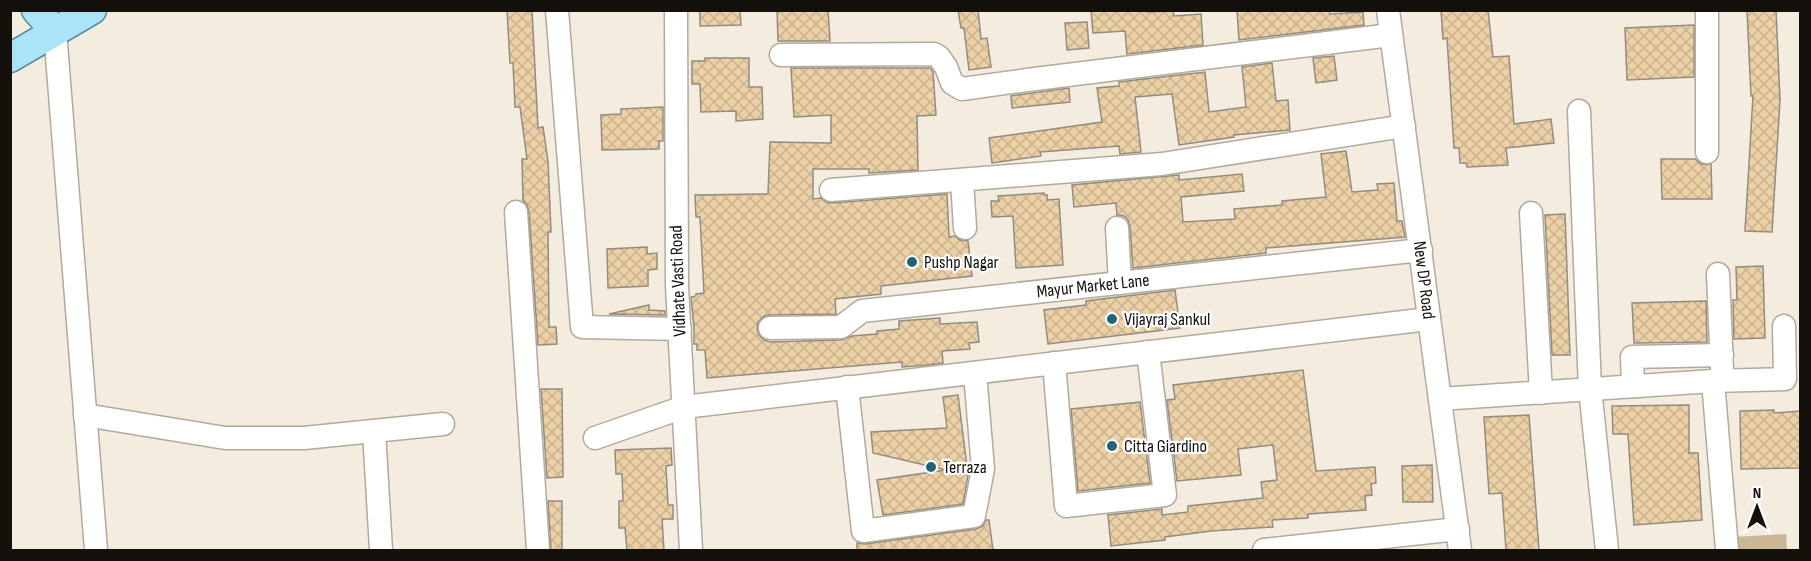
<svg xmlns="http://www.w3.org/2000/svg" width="1811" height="561" viewBox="0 0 1811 561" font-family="'Sofia Sans Condensed',sans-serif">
<defs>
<pattern id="building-cross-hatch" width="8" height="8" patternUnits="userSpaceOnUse" patternTransform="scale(1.5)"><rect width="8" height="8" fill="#ecd1a7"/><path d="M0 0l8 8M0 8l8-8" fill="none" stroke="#cab28f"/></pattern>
</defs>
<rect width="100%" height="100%" fill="#f4ecde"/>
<!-- garden -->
<polygon fill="#cbb695" points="1786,534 1787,550 1736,550 1735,537"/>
<!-- building -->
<g fill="url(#building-cross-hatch)" stroke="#948c80" stroke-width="1.5">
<polygon points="507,10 532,10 538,128 543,127 548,161 551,232 548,232 549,327 556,327 557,344 538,345 529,211 527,205 523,201 522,159 527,159 520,107 515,107 513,63 510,63"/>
<polygon points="700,10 740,10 741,25 700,26"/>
<polygon points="777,10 828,10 830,41 778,41"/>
<polygon points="958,10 978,10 981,39 987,38 991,67 969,70 964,28 961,28"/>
<polygon points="1091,10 1147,10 1147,12 1173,11 1174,16 1201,14 1203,45 1127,54 1125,31 1093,33"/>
<polygon points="1237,10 1329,10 1330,14 1363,12 1364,25 1239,40"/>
<polygon points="1441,10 1488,10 1493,57 1509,56 1514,124 1551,119 1554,143 1506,148 1508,165 1467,167 1466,163 1460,163 1459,148 1454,148 1447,38 1443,39"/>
<polygon points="1747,10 1776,10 1780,100 1772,232 1745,231 1753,96 1751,96"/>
<polygon points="1087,22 1089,48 1067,50 1065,23"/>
<polygon points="1694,25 1694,77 1627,80 1625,28"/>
<polygon points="1334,56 1337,80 1316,83 1313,58"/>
<polygon points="705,58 749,58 749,87 762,87 763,119 736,121 736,111 701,112 700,84 692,84 692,61 705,61"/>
<polygon points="1272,63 1276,101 1288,100 1290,130 1234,135 1234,137 1179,145 1172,94 1135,97 1141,152 1120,154 1119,146 1040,152 1041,156 992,163 989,138 1102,122 1097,88 1119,86 1119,82 1205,72 1209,112 1246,107 1242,67"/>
<polygon points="791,68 930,68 933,72 936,115 917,116 918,170 869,173 869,169 813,169 813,199 821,198 826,202 832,203 947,194 949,237 954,236 960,240 968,241 972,276 881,286 881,294 835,299 836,314 769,315 763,317 758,322 757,329 759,335 764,340 770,342 841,340 852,336 877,334 877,331 899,329 899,321 940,318 940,324 977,322 979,342 969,343 970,349 942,351 943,363 927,365 902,367 902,362 707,378 705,350 697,350 697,344 694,344 694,328 691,297 696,296 696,294 704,293 700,217 696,217 695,195 768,194 770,142 831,143 831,115 794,117"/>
<polygon points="1069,88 1070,102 1012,108 1011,96"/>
<polygon points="663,107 663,141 659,141 659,149 602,150 601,115 621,114 621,109"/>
<polygon points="1346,151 1352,192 1378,190 1377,184 1394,183 1397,221 1402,221 1405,237 1266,248 1266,253 1133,268 1130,227 1128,220 1124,216 1117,215 1116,203 1074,207 1072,185 1179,175 1179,180 1242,174 1244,191 1181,197 1183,222 1235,219 1234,209 1282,205 1282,201 1326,197 1321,154"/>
<polygon points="1661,159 1695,159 1701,164 1711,164 1712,199 1662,199"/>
<polygon points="1044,193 1044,195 1047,195 1047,200 1059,199 1063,265 1016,268 1013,216 992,217 991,201 999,201 998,196"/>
<polygon points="1565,214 1570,355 1552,355 1545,215"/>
<polygon points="647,247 647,254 657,253 657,269 648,270 648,286 608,288 607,249"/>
<polygon points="1763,266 1765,338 1734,339 1733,300 1737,300 1736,267"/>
<polygon points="1175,290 1180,328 1048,344 1044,310 1086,305 1086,301"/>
<polygon points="1706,301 1707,342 1634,343 1632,303"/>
<polygon points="649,305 649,310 665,311 665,315 609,314"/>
<polygon points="1303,370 1316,471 1375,467 1376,483 1371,484 1372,495 1365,496 1366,510 1308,514 1308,518 1272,520 1273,527 1211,531 1165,537 1165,540 1111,546 1108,515 1162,509 1162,515 1188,512 1188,506 1263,498 1261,482 1277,480 1273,445 1238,449 1241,475 1177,481 1167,400 1175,399 1173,385"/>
<polygon points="541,389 562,389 563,477 547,478"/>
<polygon points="958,395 968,475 963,504 883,515 877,480 946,470 873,453 871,432 947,428 943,397"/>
<polygon points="1140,402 1150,483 1078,491 1071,409"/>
<polygon points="1689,405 1689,453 1698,453 1702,520 1634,525 1628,434 1613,434 1612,406"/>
<polygon points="1774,410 1774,413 1800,411 1800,468 1741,469 1740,411"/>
<polygon points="1529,415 1539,550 1506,550 1502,493 1489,494 1484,417"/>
<polygon points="671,448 672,465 666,466 668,505 673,505 673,519 662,519 664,550 627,550 625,528 619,528 619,501 623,501 622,474 616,474 615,450"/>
<polygon points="1432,465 1433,502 1403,502 1402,466"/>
<polygon points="548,501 562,501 562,550 551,550"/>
<polygon points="986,520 989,520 993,550 857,550 857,543 865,544 976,529 983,526"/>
</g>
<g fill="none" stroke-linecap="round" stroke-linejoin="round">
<defs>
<g id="minor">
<polyline points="557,10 582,327 680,329"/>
<polyline points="676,10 677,286 691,550"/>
<polyline points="1388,10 1460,550"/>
<polyline points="1707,10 1707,152"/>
<polyline points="55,31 96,550"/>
<polyline points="781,55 934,54 939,57 946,67 952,83 962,89 1027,80 1391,35"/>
<polyline points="1579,111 1590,389 1607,550"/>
<polyline points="962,180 965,228"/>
<polyline points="831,190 1162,164 1404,126"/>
<polyline points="516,212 538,550"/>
<polyline points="1531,213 1541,393"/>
<polyline points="1117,228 1120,283"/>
<polyline points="1718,274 1722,370"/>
<polyline points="770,328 841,327 862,311 1421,250"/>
<polyline points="1054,363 1066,506 1165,495 1148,352"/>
<polyline points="1713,381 1727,550"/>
<polyline points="1633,386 1632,357 1722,355"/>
<polyline points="847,387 863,531 974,516 983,469 975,373"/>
<polyline points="1440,399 1713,381 1785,379 1784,326"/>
<polyline points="85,415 225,438 304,438 443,424"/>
<polyline points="374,431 381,550"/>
<polyline points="595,438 684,407 1429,319"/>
<polyline points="1264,550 1458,529"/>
</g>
<g id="major">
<polyline points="36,10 55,31"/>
<polyline points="10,58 92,10"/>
</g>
</defs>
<!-- minor casing -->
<use href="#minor" stroke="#b2aa9d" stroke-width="25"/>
<!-- major casing -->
<use href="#major" stroke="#538ea2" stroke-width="31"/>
<!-- minor -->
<use href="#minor" stroke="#fff" stroke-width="22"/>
<!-- major -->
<use href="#major" stroke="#ace4f7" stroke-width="28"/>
</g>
<!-- markers -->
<g fill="#236378" stroke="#fff" stroke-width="2">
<circle cx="912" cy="262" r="6"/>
<circle cx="1112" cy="319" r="6"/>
<circle cx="1112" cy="446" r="6"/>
<circle cx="931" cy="467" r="6"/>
</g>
<g text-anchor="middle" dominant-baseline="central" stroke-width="4.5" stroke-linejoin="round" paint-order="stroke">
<!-- poi labels -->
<g font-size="18" fill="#14110d" stroke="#fff" text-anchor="start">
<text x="924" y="262">Pushp Nagar</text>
<text x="1124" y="319">Vijayraj Sankul</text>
<text x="1124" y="446">Citta Giardino</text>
<text x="943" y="467">Terraza</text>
</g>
<!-- street labels -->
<g font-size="18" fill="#14110d" stroke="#fff">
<text transform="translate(1424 280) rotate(83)">New DP Road</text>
<text transform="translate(678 281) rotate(-92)">Vidhate Vasti Road</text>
<text transform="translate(1093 286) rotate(-6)">Mayur Market Lane</text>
</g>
</g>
<!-- border -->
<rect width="1811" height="561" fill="none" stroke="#14110d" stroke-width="24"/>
<!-- north arrow -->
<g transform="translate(1757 507)" stroke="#ffffff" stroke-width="4.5" paint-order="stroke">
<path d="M0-4.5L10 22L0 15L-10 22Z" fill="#14110d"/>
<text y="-9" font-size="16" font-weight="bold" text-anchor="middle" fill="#14110d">N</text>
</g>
</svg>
